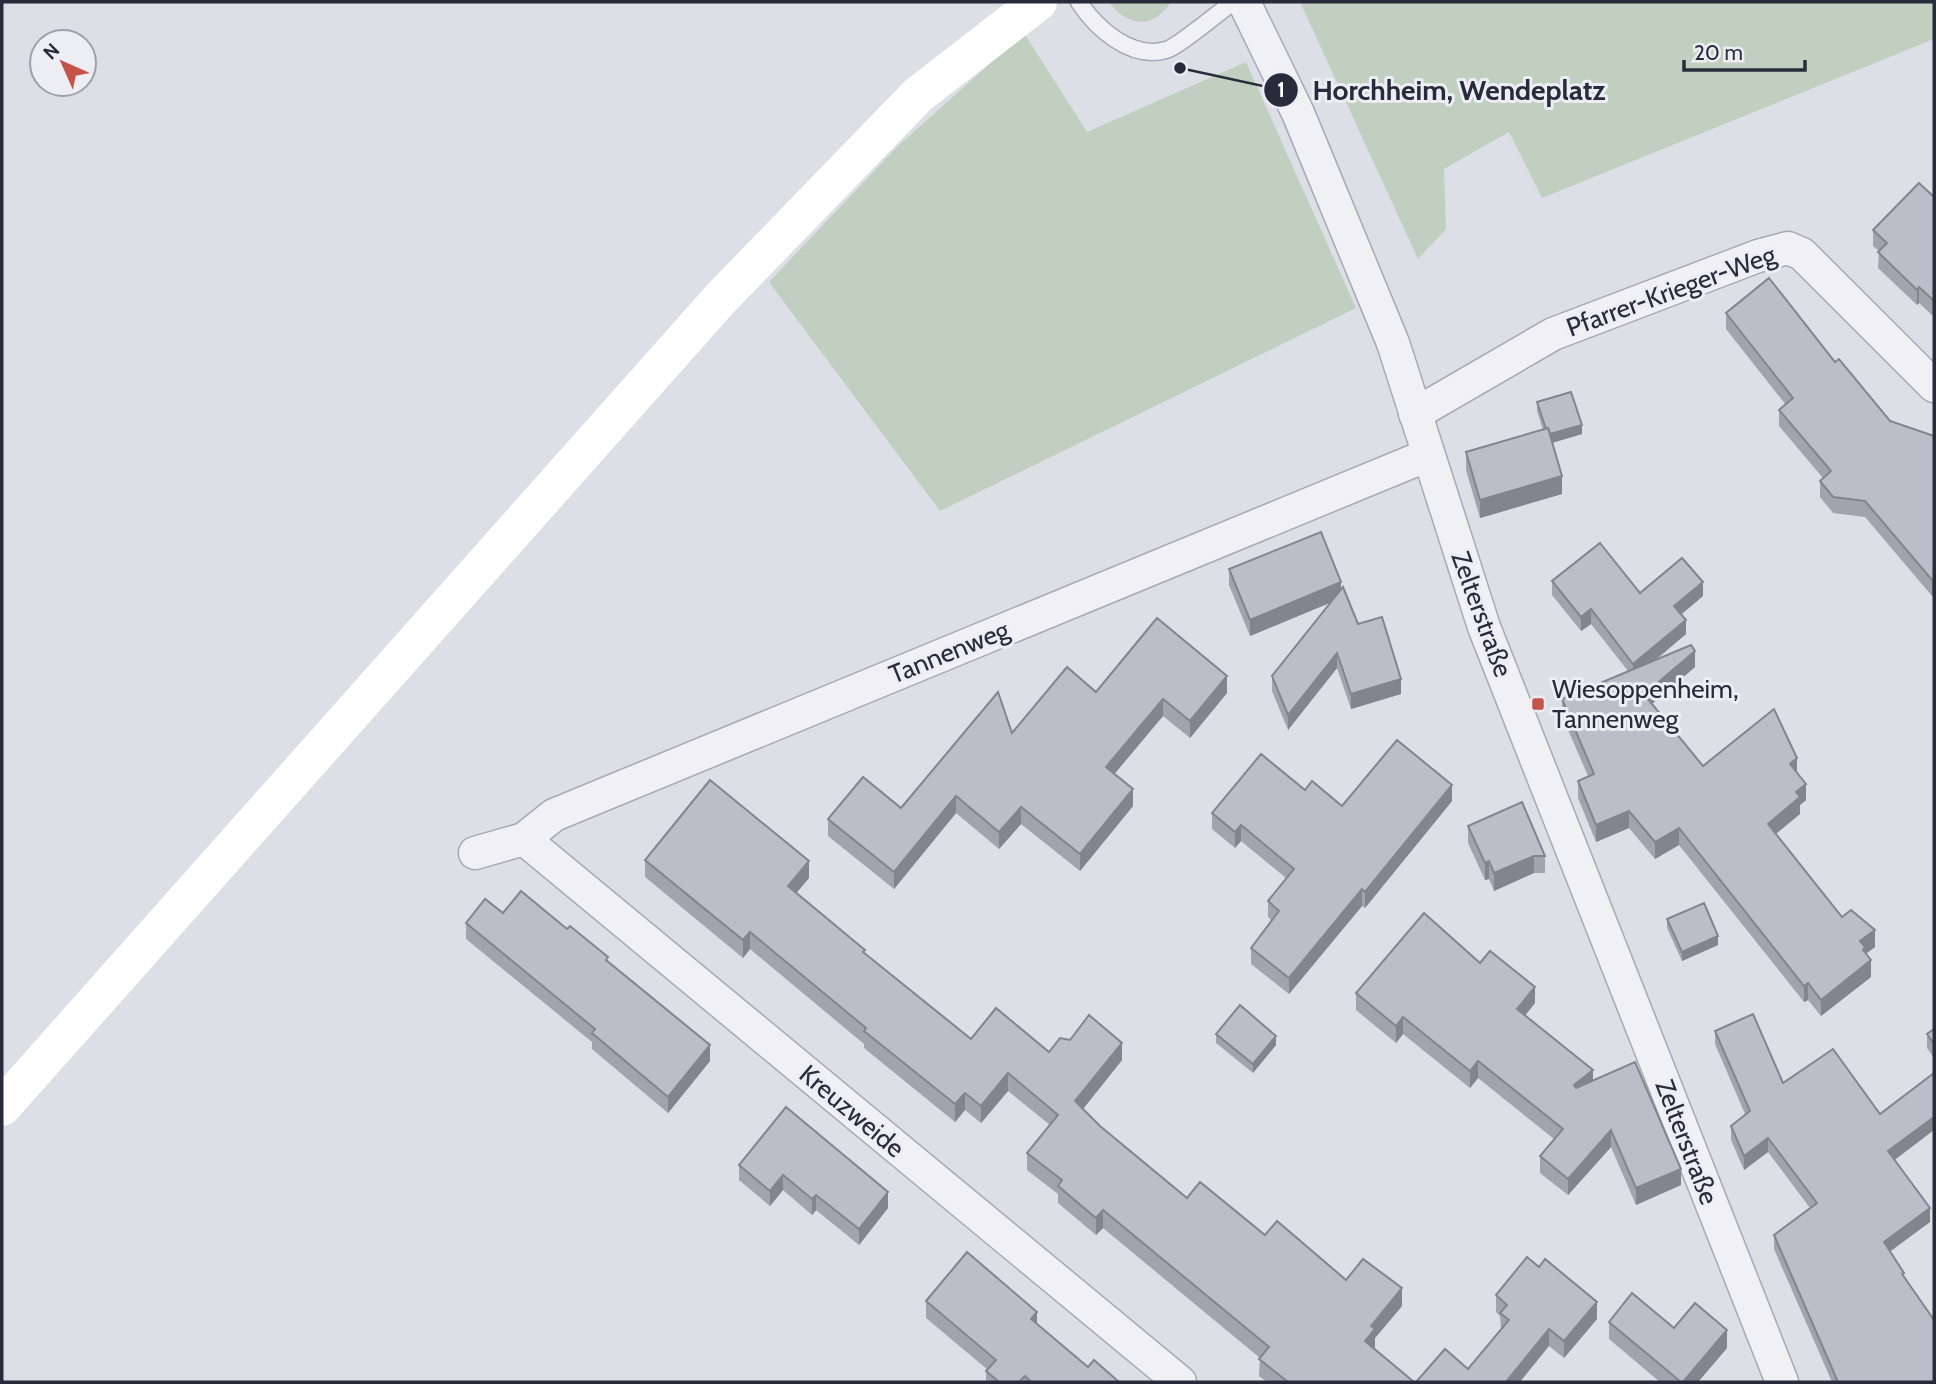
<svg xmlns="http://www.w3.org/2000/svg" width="1936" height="1384" viewBox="0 0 1936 1384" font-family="Cabin,sans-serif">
<rect width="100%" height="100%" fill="#dddfe6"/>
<!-- green -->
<g fill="#c0cfbf">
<path d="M1109 2H1171C1153 29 1128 28 1109 2Z"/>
<polygon points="1300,2 1934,2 1934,39 1542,198 1509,132 1444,169 1446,229 1418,259"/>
<polygon points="1024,33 1087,132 1246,62 1356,308 940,511 769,282 897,147"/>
</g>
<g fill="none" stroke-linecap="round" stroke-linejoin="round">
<defs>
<path id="lane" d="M1079 2C1096 28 1131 60 1166 50 1176 48 1221 11 1233 2"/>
<g id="street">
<polyline points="1244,2 1298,113 1393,343 1484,627 1782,1382"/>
<polyline points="1415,414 1553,334 1758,256 1788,248 1802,254 1934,386"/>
<polyline points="524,839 1180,1382"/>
<polyline points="475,853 524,839 554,815 1428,455"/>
</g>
</defs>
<!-- lane casing -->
<use href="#lane" stroke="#a7a9b3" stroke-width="19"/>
<!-- street casing -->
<use href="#street" stroke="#a7a9b3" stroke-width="35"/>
<!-- lane -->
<use href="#lane" stroke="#f0f0f5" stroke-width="16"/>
<!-- street -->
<use href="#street" stroke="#f0f0f5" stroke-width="32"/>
<!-- secondary -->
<polyline stroke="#fff" stroke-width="38" points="2,1107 721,298 918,95 1038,2"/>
</g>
<!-- wall -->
<g fill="#a1a3ad">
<polygon points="1934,197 1934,317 1919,303 1917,305 1878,268 1879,251 1873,246 1873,230"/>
<polygon points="1726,313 1835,362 1890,421 1934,436 1934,595 1932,596 1865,517 1833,513 1820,497 1820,481 1823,478 1779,426 1779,410 1786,405 1726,329"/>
<polygon points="1537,402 1582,434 1552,443 1562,494 1480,518 1466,470 1466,452 1543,430 1537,411"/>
<polygon points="1229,569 1341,589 1358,624 1401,694 1351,709 1337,668 1288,730 1272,691 1272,676 1330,603 1250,636 1229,585"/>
<polygon points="1552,581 1640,593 1703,596 1681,615 1686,634 1656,660 1695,667 1652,704 1703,766 1797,773 1806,800 1800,805 1800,814 1776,834 1842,917 1875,947 1866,954 1871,977 1821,1016 1808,1000 1804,1002 1679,845 1655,859 1629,828 1596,842 1578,798 1578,781 1588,776 1562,716 1562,699 1628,671 1591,624 1581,631 1552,595"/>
<polygon points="1096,692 1227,693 1190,738 1163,716 1114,774 1133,806 1080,871 1021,824 999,849 956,813 894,889 828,836 828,819 901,808 1012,733"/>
<polygon points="1305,790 1342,806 1452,801 1365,908 1362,906 1289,994 1251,964 1251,948 1272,921 1268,917 1268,901 1286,878 1241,841 1235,848 1212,829 1212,813"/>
<polygon points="1468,826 1545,856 1545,873 1534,873 1494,891 1489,879 1485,880 1468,843"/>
<polygon points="645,860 809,878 796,893 865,954 971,1039 1049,1052 1122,1060 1083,1109 1100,1126 1187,1198 1265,1235 1346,1280 1402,1306 1375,1338 1375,1347 1374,1348 1414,1382 1267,1382 1259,1376 1260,1358 1103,1228 1096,1235 1058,1203 1058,1194 1027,1170 1027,1153 1050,1125 1008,1091 981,1123 965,1110 955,1122 864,1048 864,1044 750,949 743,958 645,877"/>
<polygon points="503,913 608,962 710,1061 668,1113 592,1049 592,1042 466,939 466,923"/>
<polygon points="1667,919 1718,945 1682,961 1667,928"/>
<polygon points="1480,963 1535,1003 1525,1015 1593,1081 1681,1185 1636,1205 1611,1147 1568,1195 1540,1173 1540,1156 1554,1139 1478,1078 1470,1088 1403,1034 1396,1043 1356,1010 1356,993"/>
<polygon points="1934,1029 1934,1058 1927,1048 1927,1034"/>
<polygon points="1715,1031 1783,1083 1894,1160 1930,1222 1890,1251 1904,1276 1934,1382 1832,1382 1774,1249 1774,1235 1810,1208 1768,1152 1744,1170 1731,1140 1731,1126 1745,1114 1715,1044"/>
<polygon points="1216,1034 1276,1045 1253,1073 1216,1043"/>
<polygon points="786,1107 888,1208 859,1245 816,1210 812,1215 783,1190 770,1206 739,1180 739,1165"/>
<polygon points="1496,1295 1597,1319 1564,1358 1549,1346 1468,1369 1501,1330 1500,1316 1496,1312"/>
<polygon points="926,1301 1037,1324 1088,1367 1119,1382 986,1382 986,1371 988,1370 926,1318"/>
<polygon points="1609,1322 1674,1328 1727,1348 1698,1382 1660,1382 1609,1339"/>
</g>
<!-- shaded-wall -->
<g fill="#83848d">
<polygon points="1919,287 1919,303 1917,305 1917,290"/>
<polygon points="1582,425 1582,434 1548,444 1548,435"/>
<polygon points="1562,476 1562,494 1480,518 1480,500"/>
<polygon points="1934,579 1934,595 1932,596 1932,580"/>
<polygon points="1341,582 1341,598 1250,636 1250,620"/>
<polygon points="1703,582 1703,596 1674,620 1674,606"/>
<polygon points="1591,609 1591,624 1581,631 1581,617"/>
<polygon points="1686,620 1686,634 1633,678 1633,664"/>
<polygon points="1695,651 1695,667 1647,708 1647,692"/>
<polygon points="1337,653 1337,668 1288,730 1288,715"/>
<polygon points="1227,676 1227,693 1190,738 1190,721"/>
<polygon points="1401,679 1401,694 1351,709 1351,694"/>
<polygon points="1163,699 1163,716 1106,784 1106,767"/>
<polygon points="1797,758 1797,775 1790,764"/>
<polygon points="1806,784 1806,800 1800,805 1800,814 1768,840 1768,824 1796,792"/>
<polygon points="1452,785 1452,801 1365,908 1365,892"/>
<polygon points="1133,789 1133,806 1080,871 1080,854"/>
<polygon points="956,796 956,813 894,889 894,872"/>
<polygon points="1021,807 1021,824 999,849 999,832"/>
<polygon points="1629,811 1629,828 1596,842 1596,825"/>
<polygon points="1241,825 1241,841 1235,848 1235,832"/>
<polygon points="1679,828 1679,845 1655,859 1655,842"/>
<polygon points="1534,856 1534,873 1494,891 1494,873"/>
<polygon points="809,861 809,878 788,903 788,886"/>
<polygon points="1489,861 1489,879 1485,880 1485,863"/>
<polygon points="1362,889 1362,906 1289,994 1289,978"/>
<polygon points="1875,930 1875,947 1865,954 1871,960 1871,977 1821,1016 1821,1000 1860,941"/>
<polygon points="750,932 750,949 743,958 743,940"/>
<polygon points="1718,936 1718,945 1682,961 1682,952"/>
<polygon points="1808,983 1808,1000 1804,1002 1804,986"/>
<polygon points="1535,987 1535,1003 1517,1026 1517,1009"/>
<polygon points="1403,1017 1403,1034 1396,1043 1396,1026"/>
<polygon points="1276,1036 1276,1045 1253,1073 1253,1064"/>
<polygon points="1122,1043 1122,1060 1075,1119 1075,1101"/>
<polygon points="710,1045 710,1061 668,1113 668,1097"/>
<polygon points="1478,1061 1478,1078 1470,1088 1470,1071"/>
<polygon points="1593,1070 1593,1087 1574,1102 1574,1085"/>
<polygon points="1008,1073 1008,1091 981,1123 981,1106"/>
<polygon points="965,1093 965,1110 955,1122 955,1104"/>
<polygon points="1934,1117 1934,1130 1888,1165 1888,1151"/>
<polygon points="1611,1130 1611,1147 1568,1195 1568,1179"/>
<polygon points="1768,1138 1768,1152 1744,1170 1744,1156"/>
<polygon points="1681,1169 1681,1185 1636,1205 1636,1188"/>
<polygon points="783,1175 783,1190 770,1206 770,1191"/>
<polygon points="888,1192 888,1208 859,1245 859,1229"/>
<polygon points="816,1195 816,1210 812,1215 812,1199"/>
<polygon points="1930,1208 1930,1222 1884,1256 1884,1242"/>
<polygon points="1103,1210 1103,1228 1096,1235 1096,1218"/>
<polygon points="1402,1288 1402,1306 1375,1338 1375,1347 1365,1358 1365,1341 1371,1326"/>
<polygon points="1597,1302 1597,1319 1564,1358 1564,1341"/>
<polygon points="1037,1312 1037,1329 1031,1319"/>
<polygon points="1549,1329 1549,1346 1520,1382 1506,1382"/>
<polygon points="1727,1330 1727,1348 1698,1382 1683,1382"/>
</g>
<!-- building -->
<g fill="#bbbdc9" stroke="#83848d" stroke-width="2">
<polygon points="1919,183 1934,197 1934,301 1919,287 1917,290 1878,252 1887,243 1873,230"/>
<polygon points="1769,278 1835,362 1839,359 1890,421 1934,436 1934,579 1932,580 1865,501 1833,497 1820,481 1831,471 1779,410 1793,398 1726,313"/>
<polygon points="1571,392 1582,425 1550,434 1548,428 1546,429 1537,402"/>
<polygon points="1548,428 1562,476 1480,500 1466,452"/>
<polygon points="1321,532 1341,582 1250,620 1229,569"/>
<polygon points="1600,543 1640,593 1682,558 1703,582 1674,606 1686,620 1633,664 1591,609 1581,617 1552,581"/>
<polygon points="1343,587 1358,624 1382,617 1401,679 1351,694 1337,653 1288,715 1272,676"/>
<polygon points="1157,618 1227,676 1190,721 1163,699 1106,767 1133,789 1080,854 1021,807 999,832 956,796 894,872 828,819 863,777 901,808 998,692 1012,733 1067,667 1096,692"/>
<polygon points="1691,645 1695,651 1647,692 1650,696 1647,698 1703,766 1774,709 1797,758 1790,764 1806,784 1796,792 1800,797 1768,824 1842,917 1851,910 1875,930 1860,941 1865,947 1863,950 1871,960 1821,1000 1808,983 1804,986 1679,828 1655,842 1629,811 1596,825 1578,781 1594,774 1562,699"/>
<polygon points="1397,740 1452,785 1365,892 1362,889 1289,978 1251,948 1279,911 1268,901 1294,869 1241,825 1235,832 1212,813 1261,754 1305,790 1312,781 1342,806"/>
<polygon points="710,780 809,861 788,886 865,950 863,952 971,1039 996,1008 1049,1052 1060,1038 1070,1040 1089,1015 1122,1043 1075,1101 1100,1126 1187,1198 1200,1182 1265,1235 1277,1221 1346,1280 1363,1259 1402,1288 1371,1326 1375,1329 1365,1341 1414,1382 1288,1382 1259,1359 1269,1347 1103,1210 1096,1218 1058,1186 1062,1180 1027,1153 1058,1115 1008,1073 981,1106 965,1093 955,1104 864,1031 866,1028 750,932 743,940 645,860"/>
<polygon points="1522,802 1545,856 1534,856 1494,873 1489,861 1485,863 1468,826"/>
<polygon points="521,891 567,929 570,926 608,957 606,960 710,1045 668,1097 592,1033 595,1029 466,923 485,899 503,913"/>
<polygon points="1704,903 1718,936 1682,952 1667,919"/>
<polygon points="1424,913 1480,963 1490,951 1535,987 1517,1009 1593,1070 1574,1085 1576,1088 1635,1062 1681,1169 1636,1188 1611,1130 1568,1179 1540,1156 1563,1129 1478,1061 1470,1071 1403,1017 1396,1026 1356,993"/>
<polygon points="1240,1005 1276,1036 1253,1064 1216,1034"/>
<polygon points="1753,1014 1783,1083 1833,1049 1880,1114 1934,1073 1934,1117 1888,1151 1930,1208 1884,1242 1904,1273 1902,1274 1934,1320 1934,1382 1838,1382 1774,1235 1817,1203 1768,1138 1744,1156 1731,1126 1750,1111 1715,1031"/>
<polygon points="1934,1029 1934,1044 1927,1034"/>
<polygon points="786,1107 888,1192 859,1229 816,1195 812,1199 783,1175 770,1191 739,1165"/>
<polygon points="967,1252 1037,1312 1031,1319 1088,1367 1094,1360 1119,1382 1031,1382 1025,1376 1019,1382 999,1382 986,1371 996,1360 926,1301"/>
<polygon points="1527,1257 1539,1267 1545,1259 1597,1302 1564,1341 1549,1329 1506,1382 1416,1382 1445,1349 1468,1369 1509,1320 1500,1313 1507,1305 1496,1295"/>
<polygon points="1632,1293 1674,1328 1695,1303 1727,1330 1683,1382 1681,1382 1609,1322"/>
</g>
<!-- markers -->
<rect fill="#c4534a" stroke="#edeef4" stroke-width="2.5" x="1531" y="697" width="14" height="14" rx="3.5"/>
<g text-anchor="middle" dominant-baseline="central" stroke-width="6" stroke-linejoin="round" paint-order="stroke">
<!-- street labels -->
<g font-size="26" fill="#282b3c" stroke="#edeef4">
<text transform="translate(1671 291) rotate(-20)">Pfarrer-Krieger-Weg</text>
<text transform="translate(1482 614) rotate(70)">Zelterstraße</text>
<text transform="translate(949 652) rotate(-22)">Tannenweg</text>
<text transform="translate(852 1111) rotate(40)">Kreuzweide</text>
<text transform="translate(1687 1142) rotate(69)">Zelterstraße</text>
</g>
<!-- poi labels -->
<g font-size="26" fill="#282b3c" stroke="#edeef4" text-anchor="start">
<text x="1552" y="689">Wiesoppenheim,<tspan x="1552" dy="30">Tannenweg</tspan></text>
</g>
</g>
<!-- callouts -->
<path fill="none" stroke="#282b3c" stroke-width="2.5" d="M1180 68L1281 90"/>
<g fill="#282b3c" stroke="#edeef4" stroke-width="2.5">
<circle cx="1180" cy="68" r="7"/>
<circle cx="1281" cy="90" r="18"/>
</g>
<g font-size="21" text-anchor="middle" font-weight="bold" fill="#fff">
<text x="1281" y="97">1</text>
</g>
<g font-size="28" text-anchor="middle" font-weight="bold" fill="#282b3c" stroke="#edeef4" stroke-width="6" stroke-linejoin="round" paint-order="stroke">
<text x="1459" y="100">Horchheim, Wendeplatz</text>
</g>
<!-- border -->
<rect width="1936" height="1384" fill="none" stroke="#282b3c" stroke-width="7"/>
<!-- north arrow -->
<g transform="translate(63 63) rotate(315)"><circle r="33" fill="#edeef4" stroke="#9ea0aa" stroke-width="2"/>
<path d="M0-5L12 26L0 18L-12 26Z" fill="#c4534a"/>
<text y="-10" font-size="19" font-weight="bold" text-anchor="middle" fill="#282b3c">N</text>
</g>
<!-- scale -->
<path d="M1684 60v10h121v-10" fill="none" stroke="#282b3c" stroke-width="3.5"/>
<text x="1694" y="60" font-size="21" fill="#282b3c" stroke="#edeef4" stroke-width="5" paint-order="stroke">20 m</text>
</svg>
